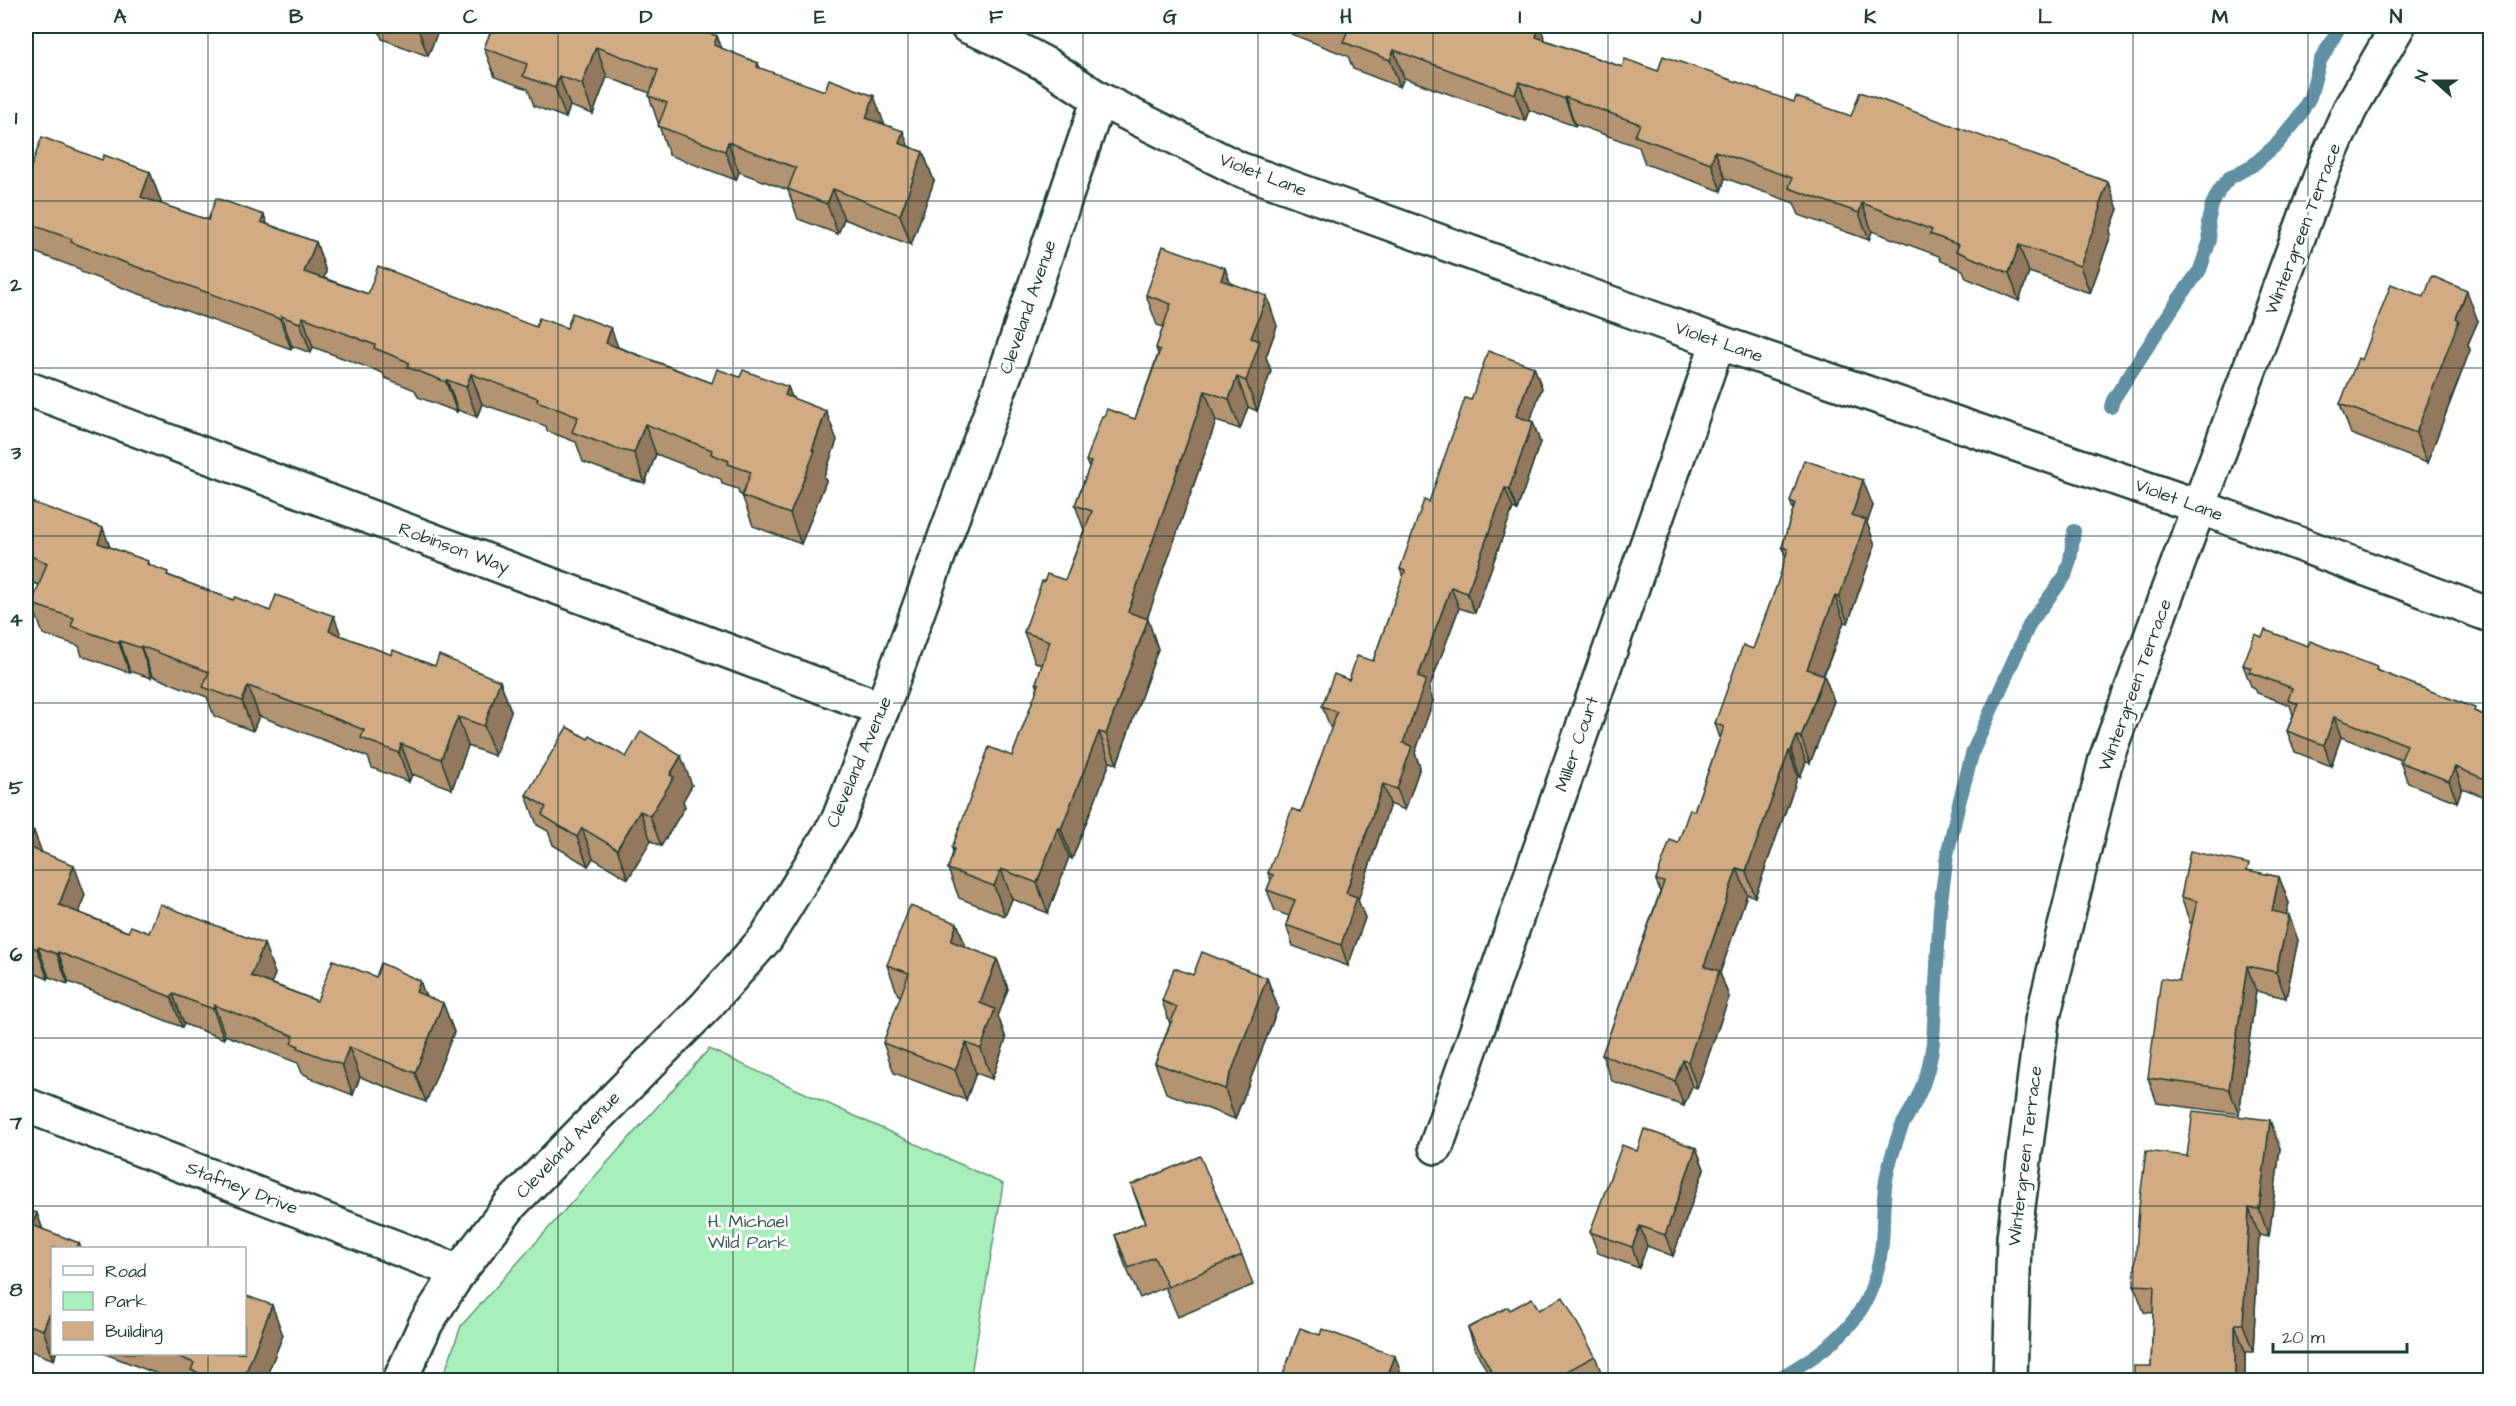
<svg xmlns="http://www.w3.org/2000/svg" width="2516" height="1406" viewBox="0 0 2516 1406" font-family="'Architects Daughter',sans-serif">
<rect width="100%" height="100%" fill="#fff"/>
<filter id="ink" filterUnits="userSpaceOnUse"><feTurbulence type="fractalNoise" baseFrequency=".0167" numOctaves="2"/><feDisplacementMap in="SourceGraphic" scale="12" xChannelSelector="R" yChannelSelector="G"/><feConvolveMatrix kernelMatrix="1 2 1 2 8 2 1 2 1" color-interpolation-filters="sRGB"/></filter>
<g filter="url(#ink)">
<!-- green -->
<polygon fill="#a8efbc" stroke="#649678" stroke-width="1.5" points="709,1049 1003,1184 970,1380 442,1380 461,1326"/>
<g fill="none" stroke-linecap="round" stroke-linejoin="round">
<!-- stream -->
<g stroke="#6090a2" stroke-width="14">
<polyline points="2111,407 2113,400 2178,300 2200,270 2210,240 2208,222 2212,205 2220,189 2229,178 2253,165 2277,144 2298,119 2310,97 2320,61 2340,26"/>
<path d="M1776 1380C1836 1345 1874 1318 1882 1243 1884 1219 1882 1193 1888 1170 1892 1155 1897 1136 1904 1122 1909 1113 1915 1104 1919 1094 1927 1077 1931 1060 1933 1042L1940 908 1947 855 1959 803 1973 751 2030 623 2065 576 2070 560 2074 531"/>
</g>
<defs>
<g id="minor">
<polyline points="967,26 994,37 1047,65 1099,99 1239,169 1718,342 2200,507 2490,615"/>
<polyline points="26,388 882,709"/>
<polyline points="26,1105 459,1272"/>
<polyline points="1436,1147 1718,342"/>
<polyline points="400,1380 426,1323 459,1272 511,1204 707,1005 766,938 838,821 882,709 1006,371 1099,99"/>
<polyline points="2010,1380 2014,1238 2042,1021 2106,759 2324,167 2350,109 2398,26"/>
</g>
</defs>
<!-- minor casing -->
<use href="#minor" stroke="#1f3d34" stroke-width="38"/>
<!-- minor -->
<use href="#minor" stroke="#fff" stroke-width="33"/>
</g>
<!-- wall -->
<g fill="#b49371" stroke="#1f3d34" stroke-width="1.5">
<polygon points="364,26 440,26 428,56 382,39 379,31"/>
<polygon points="476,26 689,26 717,36 722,49 758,63 760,68 885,124 908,146 923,152 934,181 911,245 844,219 838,234 798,219 788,190 739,172 736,180 669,155 649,96 650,93 607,77 593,114 570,106 566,118 534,106 528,89 495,77 484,48 491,31"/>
<polygon points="1278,26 1539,26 1545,40 1622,67 1658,71 1794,102 2118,209 2110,231 2111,235 2090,293 2029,272 2019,301 1966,278 1963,270 1941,261 1939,256 1872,231 1869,240 1799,215 1794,203 1725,178 1721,191 1645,164 1639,147 1575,124 1575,126 1529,110 1525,121 1404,78 1400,87 1353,69 1348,56 1291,34 1289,30"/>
<polygon points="102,160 150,172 161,202 161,204 208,220 264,215 267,224 316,242 326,272 324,278 368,294 536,327 618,347 712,383 740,377 788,387 792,397 837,440 824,477 826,481 801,544 753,526 742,495 739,494 738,489 722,484 721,479 656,454 645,483 628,479 583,462 576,442 547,431 546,426 482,404 477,417 458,410 457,412 418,397 415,390 385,378 383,373 313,347 311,353 292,346 291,349 126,289 81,272 80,269 26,249 26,170 29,172"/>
<polygon points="1231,283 1277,326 1266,357 1271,371 1257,411 1248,407 1240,429 1216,421 1147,618 1158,649 1117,764 1110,762 1072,859 1069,857 1048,913 1012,899 1005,916 959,898 948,869 953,853 952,848 1012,756 1038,688 1036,683 1042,665 1035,662 1024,632 1044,582 1065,580 1084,530 1075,505 1089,468 1086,461 1135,419 1158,354 1156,348 1163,327 1157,325 1146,295"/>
<polygon points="2478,321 2468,344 2470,350 2427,463 2351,434 2340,404 2362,360"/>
<polygon points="1534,367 1542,388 1529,421 1533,422 1540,442 1517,510 1513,508 1475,613 1459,608 1429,689 1433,701 1415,753 1420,767 1405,810 1390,804 1358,900 1365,918 1348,966 1293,946 1286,925 1289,916 1275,911 1267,890 1271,880 1268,873 1301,812 1332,728 1330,727 1322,706 1349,680 1373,661 1403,577 1400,569 1429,502 1471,400"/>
<polygon points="26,500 110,547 149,564 170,576 233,600 270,611 341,636 392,655 435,666 500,681 511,711 495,756 468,746 452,789 412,774 409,782 372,768 368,757 353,751 259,716 253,731 214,716 207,697 152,676 151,678 130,671 130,673 82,656 79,646 43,634 32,604 39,585 26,580"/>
<polygon points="1790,501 1873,506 1867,523 1875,545 1848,623 1844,622 1824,675 1834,701 1810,763 1806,762 1800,777 1798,776 1755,897 1747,894 1720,973 1729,997 1697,1088 1692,1086 1684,1106 1612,1081 1602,1055 1660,892 1656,880 1678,843 1694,811 1720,738 1715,723 1753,649 1777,585 1786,558 1782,547 1793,510"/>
<polygon points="2262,637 2308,646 2379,671 2490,718 2490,799 2462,788 2457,802 2408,783 2400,762 2401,760 2341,737 2331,766 2295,752 2287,731 2293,715 2290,705 2257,693 2255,688 2251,686 2243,665"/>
<polygon points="588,739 626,757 692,785 683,801 685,807 661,846 651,841 628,879 593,858 588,866 553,845 548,831 537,825 526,795"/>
<polygon points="26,828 42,853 85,895 78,912 128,932 264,944 275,974 271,983 317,1001 376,977 420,981 425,996 443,1003 454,1032 426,1102 360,1077 353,1095 309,1078 308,1076 302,1073 298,1063 225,1035 224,1039 184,1024 182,1027 69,982 68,984 49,977 48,979 26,970"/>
<polygon points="2251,871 2279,877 2289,903 2286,914 2298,940 2286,998 2256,991 2239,1114 2157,1103 2148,1078 2179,981 2192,923 2190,923 2181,897"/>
<polygon points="957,923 966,947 997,959 1008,989 998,1016 1006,1039 992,1079 976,1073 966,1100 894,1073 883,1043 901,996 898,995 887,965"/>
<polygon points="1193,975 1267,978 1278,1008 1235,1119 1166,1093 1155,1063 1170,1024 1162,1001"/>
<polygon points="1696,1148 1704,1169 1673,1256 1647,1246 1639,1268 1598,1253 1590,1232 1637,1151"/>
<polygon points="2280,1148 2269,1237 2259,1235 2253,1352 2245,1352 2245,1380 2134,1380 2151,1366 2153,1313 2144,1312 2134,1285 2187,1156"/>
<polygon points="1131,1185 1242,1255 1253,1285 1178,1317 1165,1287 1140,1298 1125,1265 1115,1235 1145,1223"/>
<polygon points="26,1209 43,1230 79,1243 81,1248 52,1248 52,1353 56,1353 54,1360 26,1349"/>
<polygon points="1510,1310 1539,1310 1595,1356 1603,1377 1596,1380 1492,1380 1475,1349 1468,1328"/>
<polygon points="283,1335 265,1380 173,1380 103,1353 244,1353"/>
</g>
<!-- shaded-wall -->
<g fill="#92785c" stroke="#1f3d34" stroke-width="1.5">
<polygon points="417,26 440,26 428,56"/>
<polygon points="1540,26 1550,53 1536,37"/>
<polygon points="717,36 728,66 714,45"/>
<polygon points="596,47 607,77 593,114 582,84"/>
<polygon points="1394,50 1404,78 1400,87 1390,60"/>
<polygon points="559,76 570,106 566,118 555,88"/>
<polygon points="1519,82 1529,110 1525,121 1515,94"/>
<polygon points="874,96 885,126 866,118"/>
<polygon points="1565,97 1575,124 1575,126 1565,99"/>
<polygon points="903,131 914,161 899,143"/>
<polygon points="728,142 739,172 736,180 725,151"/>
<polygon points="1715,151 1725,178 1721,191 1711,163"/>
<polygon points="923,152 934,181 911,245 900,215"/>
<polygon points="150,172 161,202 152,227 141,197"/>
<polygon points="2108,182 2118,209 2110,231 2111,235 2090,293 2080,266 2099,207"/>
<polygon points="833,189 844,219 838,234 827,204"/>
<polygon points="1862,203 1872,231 1869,240 1859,213"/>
<polygon points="264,215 275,245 261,222"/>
<polygon points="316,242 326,272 315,302 304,272"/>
<polygon points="2019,245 2029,272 2019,301 2009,273"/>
<polygon points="1225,268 1236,298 1221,280"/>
<polygon points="2467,291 2478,321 2468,344 2470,350 2427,463 2416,433 2456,318"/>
<polygon points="1267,296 1277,326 1266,357 1271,371 1257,411 1246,381 1251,338"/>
<polygon points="281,316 292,346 291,349 280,319"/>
<polygon points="303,317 313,347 311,353 300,323"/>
<polygon points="611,328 622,358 606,343"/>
<polygon points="1534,367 1542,388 1524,437 1516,416"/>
<polygon points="471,374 482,404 477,417 466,387"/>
<polygon points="1237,377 1248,407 1240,429 1229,399"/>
<polygon points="447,380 458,410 457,412 446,382"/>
<polygon points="788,387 799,417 785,395"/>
<polygon points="1205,391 1216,421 1139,642 1128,612"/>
<polygon points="826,411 837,440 824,477 826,481 801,544 790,514"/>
<polygon points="1533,422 1540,442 1517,510 1509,489"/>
<polygon points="645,424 656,454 645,483 634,453"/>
<polygon points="1863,480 1873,506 1867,523 1875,545 1848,623 1839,598 1852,515"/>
<polygon points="1505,488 1513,508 1475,613 1467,593"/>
<polygon points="103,528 114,558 98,543"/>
<polygon points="1451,587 1459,608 1429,689 1433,701 1415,753 1420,767 1405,810 1397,789 1403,743 1418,677"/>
<polygon points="1835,596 1844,622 1816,694 1807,669"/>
<polygon points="334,616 345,646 329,631"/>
<polygon points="1148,619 1158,649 1117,764 1106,734"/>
<polygon points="120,641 130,671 130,673 119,643"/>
<polygon points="141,646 152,676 151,678 141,648"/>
<polygon points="1824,675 1834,701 1810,763 1801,737"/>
<polygon points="500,681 511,711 495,756 484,726"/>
<polygon points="248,686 259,716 253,731 242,701"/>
<polygon points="458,717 468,746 452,789 441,759"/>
<polygon points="2334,717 2341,737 2331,766 2324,745"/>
<polygon points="1099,732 1110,762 1072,859 1061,829"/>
<polygon points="1797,736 1806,762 1800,777 1791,751"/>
<polygon points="401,744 412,774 409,782 399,753"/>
<polygon points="1789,751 1798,776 1755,897 1746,871"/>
<polygon points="681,756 692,785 683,801 685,807 661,846 650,816 670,775"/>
<polygon points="2455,767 2462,788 2457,802 2449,781"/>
<polygon points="1383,784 1390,804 1358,900 1365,918 1348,966 1341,945 1346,893"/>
<polygon points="640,811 651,841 628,879 617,849"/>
<polygon points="1058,827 1069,857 1048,913 1037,883"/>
<polygon points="582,828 593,858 588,866 577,837"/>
<polygon points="34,831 45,861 28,847"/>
<polygon points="74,865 85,895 70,935 59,905"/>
<polygon points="1737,868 1747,894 1720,973 1729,997 1697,1088 1688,1062 1704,966"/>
<polygon points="1001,869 1012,899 1005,916 994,886"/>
<polygon points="2279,877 2289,903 2281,937 2272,911"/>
<polygon points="2289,915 2298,940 2286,998 2276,972"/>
<polygon points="957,923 968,953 951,941"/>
<polygon points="264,944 275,974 262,1006 251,976"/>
<polygon points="38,947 49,977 48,979 37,949"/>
<polygon points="58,952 69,982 68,984 57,954"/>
<polygon points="997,959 1008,989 998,1016 1006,1039 992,1079 981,1049 980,1003"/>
<polygon points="2247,966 2256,991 2239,1114 2229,1089"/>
<polygon points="1267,978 1278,1008 1235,1119 1225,1089"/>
<polygon points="420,981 431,1011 416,992"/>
<polygon points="173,994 184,1024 182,1027 171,997"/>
<polygon points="443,1003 454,1032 426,1102 415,1073"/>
<polygon points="214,1005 225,1035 224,1039 213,1009"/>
<polygon points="966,1043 976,1073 966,1100 955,1070"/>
<polygon points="349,1047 360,1077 353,1095 342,1065"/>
<polygon points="1683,1060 1692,1086 1684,1106 1675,1081"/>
<polygon points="2270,1120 2280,1148 2269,1237 2259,1209"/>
<polygon points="1696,1148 1704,1169 1673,1256 1665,1235"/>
<polygon points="2249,1208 2259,1235 2253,1352 2243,1324"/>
<polygon points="37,1213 48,1243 32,1225"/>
<polygon points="1640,1226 1647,1246 1639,1268 1632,1247"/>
<polygon points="272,1305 283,1335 265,1380 243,1380"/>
<polygon points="49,1315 52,1326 52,1353 56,1353 54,1360 43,1330"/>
<polygon points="2235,1324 2245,1352 2245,1380 2235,1380"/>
<polygon points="1395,1356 1402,1376 1401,1380 1386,1380"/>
</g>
<!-- building -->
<g fill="#d1ab83" stroke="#1f3d34" stroke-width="1.5">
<polygon points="493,26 689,26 717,36 714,45 758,63 757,67 825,91 829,79 874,96 866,118 903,131 899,143 923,152 900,215 833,189 827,204 788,189 796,168 728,142 725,151 658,126 667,103 649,96 658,70 596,47 582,84 559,76 555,88 523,76 527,64 484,48"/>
<polygon points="1329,26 1539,26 1536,37 1622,67 1625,59 1658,71 1663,56 1794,102 1796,97 1851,116 1860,92 2108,182 2099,207 2101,208 2080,266 2019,245 2009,273 1956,251 1959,245 1930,234 1932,230 1862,203 1859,213 1789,188 1792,178 1715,151 1711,163 1635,136 1640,124 1565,97 1565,99 1519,82 1515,94 1394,50 1390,60 1343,42 1347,32"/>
<polygon points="42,137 102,160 104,155 150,172 141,197 208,220 216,198 264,215 261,222 316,242 304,272 368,294 378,266 536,327 539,318 567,328 572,313 611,328 606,343 712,383 717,369 740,377 743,370 788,387 785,395 826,411 812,450 815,451 790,514 742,496 751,472 728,464 729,461 711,454 712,450 645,424 634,453 617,449 572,432 578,417 537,401 538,398 471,374 466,387 447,380 446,382 407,367 409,363 406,361 374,348 375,345 303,317 300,323 281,316 280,319 115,259 71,242 72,239 26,223 26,170 29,172"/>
<polygon points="1163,246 1225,268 1221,280 1267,296 1251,338 1260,341 1246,381 1237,377 1229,399 1205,391 1128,612 1148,619 1106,734 1099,732 1061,829 1058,827 1037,883 1001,869 994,886 948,869 954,849 952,848 989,747 1012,756 1039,684 1036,683 1050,641 1024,632 1042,581 1044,582 1047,574 1065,580 1092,511 1075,505 1091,462 1086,461 1102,416 1104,416 1107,409 1135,419 1160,350 1156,348 1171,304 1146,295"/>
<polygon points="2432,276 2467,291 2456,318 2459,320 2416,433 2340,404 2358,358 2362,360 2391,284 2424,297"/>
<polygon points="1488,351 1534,367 1516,416 1533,422 1509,489 1505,488 1467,593 1451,587 1418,677 1426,680 1403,743 1412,746 1397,789 1383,784 1346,893 1357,897 1341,945 1286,925 1295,900 1267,890 1273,875 1268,873 1292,809 1301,812 1337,712 1322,706 1334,674 1349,680 1357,656 1373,661 1405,571 1400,569 1424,500 1429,502 1465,398 1471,400"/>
<polygon points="1804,460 1863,480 1852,515 1866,520 1839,598 1835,596 1807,669 1824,675 1801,737 1797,736 1791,751 1789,751 1746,871 1737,868 1704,966 1719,971 1688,1062 1683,1060 1675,1081 1602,1055 1664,882 1656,880 1670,840 1678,843 1690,809 1694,811 1724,727 1715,723 1743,645 1753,649 1777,585 1788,549 1782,547 1795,503 1790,501"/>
<polygon points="26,500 103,528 98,543 148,561 147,564 168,572 167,575 233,600 235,597 270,611 276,595 334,616 329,631 392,655 393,650 435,666 439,655 500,681 484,726 458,717 441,759 401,744 399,753 361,738 364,730 342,721 248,686 242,701 203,687 209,672 141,646 141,648 120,641 119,643 71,626 74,618 32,604 47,563 26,554"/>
<polygon points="2265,630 2308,646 2310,641 2377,667 2376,670 2475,708 2474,711 2490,718 2490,781 2455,767 2449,781 2400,762 2407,745 2334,717 2324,745 2287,731 2298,704 2288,700 2292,688 2249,672 2251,668 2243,665 2255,634 2262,637"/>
<polygon points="567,727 588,739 590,736 626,757 641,731 681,756 670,775 674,777 650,816 640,811 617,849 582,828 577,837 542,815 546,807 526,795"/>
<polygon points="26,828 34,831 28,847 74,865 59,905 128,932 131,926 149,933 160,904 264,944 251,976 317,1001 333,960 376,977 381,963 420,981 416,992 443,1003 415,1073 349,1047 342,1065 298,1048 299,1046 291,1043 294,1036 214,1005 213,1009 173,994 171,997 58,952 57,954 38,947 37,949 26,944"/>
<polygon points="2190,851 2249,864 2247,870 2279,877 2272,911 2289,915 2276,972 2247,966 2229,1089 2148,1078 2161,978 2179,981 2197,901 2181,897"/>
<polygon points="910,906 957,923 951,941 997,959 980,1003 995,1009 981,1049 966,1043 955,1070 883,1043 909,973 887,965"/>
<polygon points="1202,952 1267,978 1225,1089 1155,1063 1177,1007 1162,1001 1174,968 1193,975"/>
<polygon points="2193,1111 2270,1120 2259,1209 2249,1208 2243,1324 2235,1324 2235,1380 2134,1380 2134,1366 2151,1366 2154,1286 2134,1285 2139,1207 2146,1151 2187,1156"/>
<polygon points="1644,1129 1696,1148 1665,1235 1640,1226 1632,1247 1590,1232 1622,1145 1637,1151"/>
<polygon points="1200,1156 1242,1255 1168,1287 1154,1257 1129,1268 1115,1235 1146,1222 1131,1185"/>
<polygon points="26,1209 37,1213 32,1225 79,1243 77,1247 80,1248 52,1248 52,1317 49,1315 43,1330 26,1324"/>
<polygon points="244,1295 272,1305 243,1380 218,1380 191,1370 194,1363 170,1353 244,1353"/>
<polygon points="1563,1297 1595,1356 1551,1380 1496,1380 1468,1328 1508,1307 1510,1310 1532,1298 1539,1310"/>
<polygon points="1300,1328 1320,1335 1322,1329 1395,1356 1386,1380 1281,1380"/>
</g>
</g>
<!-- grid -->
<path fill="none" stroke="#1f3d34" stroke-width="1.5" stroke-opacity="0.55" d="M208 26V1248M383 26V1380M558 26V1380M733 26V1380M908 26V1380M1083 26V1380M1258 26V1380M1433 26V1380M1608 26V1380M1783 26V1380M1958 26V1380M2133 26V1380M2308 26V1380M26 201H2490M26 368H2490M26 536H2490M26 703H2490M26 870H2490M26 1038H2490M26 1206H2490M208 1354V1380"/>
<g text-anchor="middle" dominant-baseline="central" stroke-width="6" stroke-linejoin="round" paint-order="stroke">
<!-- street labels -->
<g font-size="18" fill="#1f3d34" stroke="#fff">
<text transform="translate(1263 175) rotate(21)">Violet Lane</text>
<text transform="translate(2303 229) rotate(-69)">Wintergreen Terrace</text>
<text transform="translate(1028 307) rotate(-71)">Cleveland Avenue</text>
<text transform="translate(1719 342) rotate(19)">Violet Lane</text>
<text transform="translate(2179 500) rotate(20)">Violet Lane</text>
<text transform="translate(454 548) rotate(20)">Robinson Way</text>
<text transform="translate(2135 685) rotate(-70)">Wintergreen Terrace</text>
<text transform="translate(1577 744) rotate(-71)">Miller Court</text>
<text transform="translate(859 762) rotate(-67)">Cleveland Avenue</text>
<text transform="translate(568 1145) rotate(-46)">Cleveland Avenue</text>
<text transform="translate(2025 1156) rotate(-83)">Wintergreen Terrace</text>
<text transform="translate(242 1188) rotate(21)">Stafney Drive</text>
</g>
<!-- park labels -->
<g font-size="18" fill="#3a614f" stroke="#fff">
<text x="748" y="1221">H. Michael<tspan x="748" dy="21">Wild Park</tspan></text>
</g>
</g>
<!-- margin -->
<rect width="2516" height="1406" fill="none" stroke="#fff" stroke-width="66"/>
<!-- legend -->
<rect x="51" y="1247" width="195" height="108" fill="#ffffff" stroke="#a5b1ae" stroke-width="1.5"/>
<rect x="63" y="1266" width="30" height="9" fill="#ffffff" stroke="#a5b1ae" stroke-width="1.5"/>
<text x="105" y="1277" font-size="18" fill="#1f3d34">Road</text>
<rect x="63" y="1292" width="30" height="18" fill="#a8efbc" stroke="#a5b1ae" stroke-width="1.5"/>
<text x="105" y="1307" font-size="18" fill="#1f3d34">Park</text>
<rect x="63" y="1322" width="30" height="18" fill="#d1ab83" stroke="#a5b1ae" stroke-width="1.5"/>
<text x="105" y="1337" font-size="18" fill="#1f3d34">Building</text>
<!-- north arrow -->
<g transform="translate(2435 81) rotate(291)" stroke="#ffffff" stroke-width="4.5" paint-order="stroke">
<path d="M0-4.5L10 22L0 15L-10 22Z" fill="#1f3d34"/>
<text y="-9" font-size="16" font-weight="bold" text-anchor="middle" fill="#1f3d34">N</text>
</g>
<!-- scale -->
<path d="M2273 1343v9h134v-9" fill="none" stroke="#1f3d34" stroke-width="3"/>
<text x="2282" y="1343" font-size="18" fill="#1f3d34" stroke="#ffffff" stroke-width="4.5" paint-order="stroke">20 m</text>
<rect x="33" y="33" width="2450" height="1340" fill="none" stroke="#1f3d34" stroke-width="2"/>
<g font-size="20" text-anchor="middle" font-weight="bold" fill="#1f3d34">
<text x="120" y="23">A</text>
<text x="296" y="23">B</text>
<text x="470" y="23">C</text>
<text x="646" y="23">D</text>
<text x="820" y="23">E</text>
<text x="996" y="23">F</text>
<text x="1170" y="23">G</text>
<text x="1346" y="23">H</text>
<text x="1520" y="23">I</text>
<text x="1696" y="23">J</text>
<text x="1870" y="23">K</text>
<text x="2045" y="23">L</text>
<text x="2220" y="23">M</text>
<text x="2396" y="23">N</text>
<text x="16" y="124">1</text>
<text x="16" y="291">2</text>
<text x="16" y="459">3</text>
<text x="16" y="626">4</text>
<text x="16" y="794">5</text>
<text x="16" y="961">6</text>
<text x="16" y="1129">7</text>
<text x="16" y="1296">8</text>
</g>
</svg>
